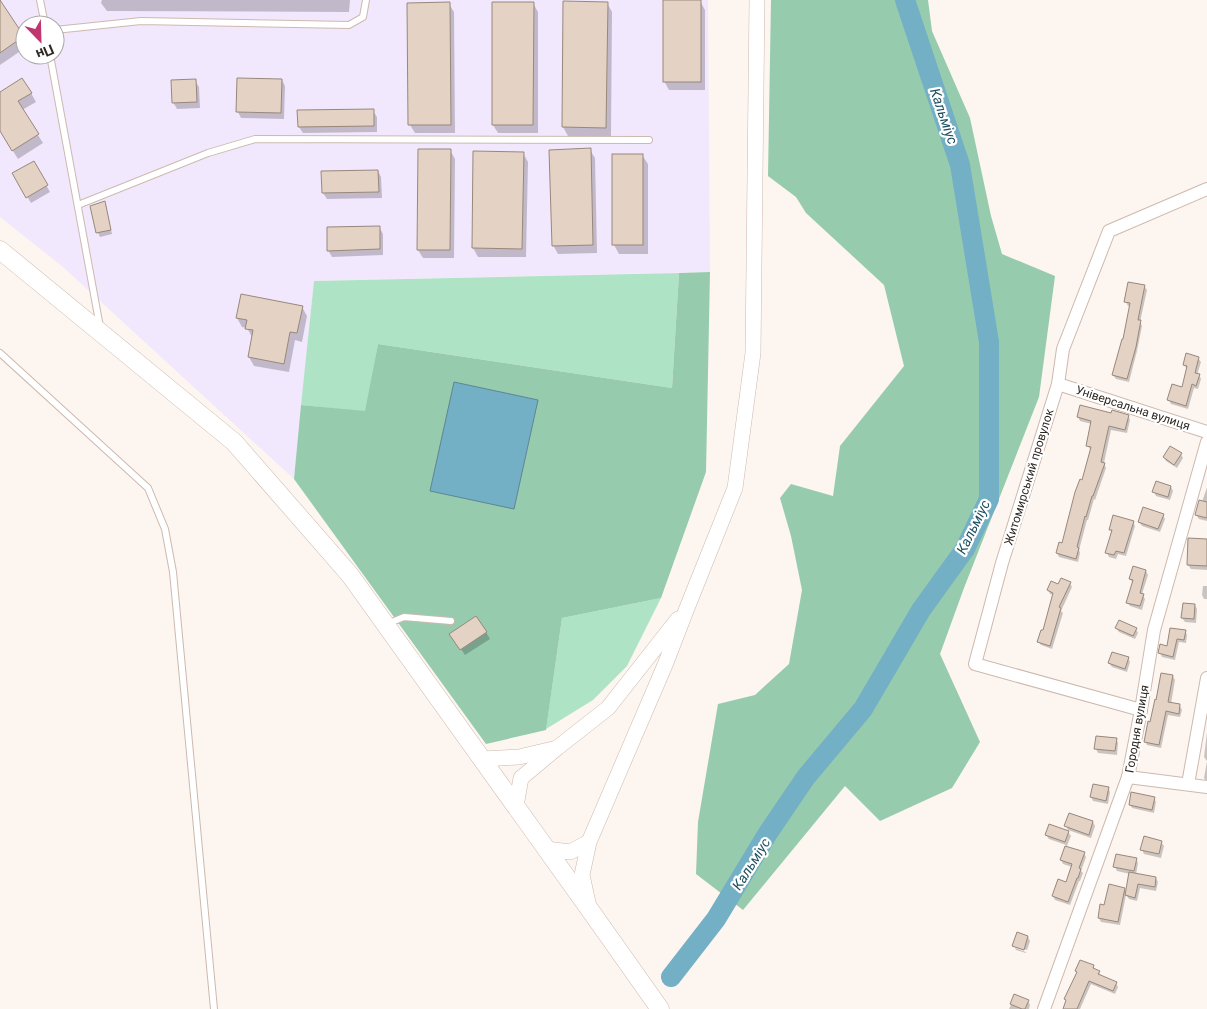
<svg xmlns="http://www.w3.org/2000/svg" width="1207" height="1009" viewBox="0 0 1207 1009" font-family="Roboto,sans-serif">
<rect width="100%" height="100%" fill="#fdf5f0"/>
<!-- commercial -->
<path fill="#f2e8fd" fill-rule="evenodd" d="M0 0H708L710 272 314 281 294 479 63 267 0 217ZM25 25H55V55H25Z"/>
<!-- green -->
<g fill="#afe3c6">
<polygon points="679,273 672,388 378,344 366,412 301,405 314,281"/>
<polygon points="661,598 627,666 593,700 546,729 562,618"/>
</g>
<!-- forest -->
<g fill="#96cbae">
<polygon points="771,0 928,0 932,31 970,118 991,216 1002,254 1055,276 1039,397 964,588 940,654 980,742 952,788 880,821 845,786 743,910 696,874 698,822 718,704 755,695 789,664 802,590 791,536 780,498 791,484 833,496 840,446 904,366 884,285 806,213 796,197 768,176"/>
<polygon points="710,272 706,472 661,598 562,618 546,730 486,744 294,479 301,405 365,411 378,344 672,388 679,273"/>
</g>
<!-- water -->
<polygon fill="#73afc5" stroke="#5e8694" points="454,382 538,400 514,509 430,491"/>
<!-- shadow -->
<g fill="#0003">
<polygon points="102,0 350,0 349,12 107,11 101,3"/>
<polygon points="700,1 705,10 705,90 669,90 664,81"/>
<polygon points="0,2 25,40 25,48 0,65"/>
<polygon points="533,3 538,12 538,133 498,133 493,125"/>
<polygon points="607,3 612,12 611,136 568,136 563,127"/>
<polygon points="449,4 454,12 455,133 415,133 410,125"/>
<polygon points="282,80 285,86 284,119 241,118 238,112"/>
<polygon points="195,81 199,87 200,108 177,109 173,102"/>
<polygon points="31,93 36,102 22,110 43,143 18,159 0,130 0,94"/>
<polygon points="373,111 377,117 377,132 303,133 299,127"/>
<polygon points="450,150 455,159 454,258 423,258 418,250"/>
<polygon points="590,150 595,158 597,253 558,254 553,245"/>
<polygon points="523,153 528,162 526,257 478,257 473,248"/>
<polygon points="642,155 648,164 648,254 619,254 614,245 613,156"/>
<polygon points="33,162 50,192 31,203 14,174"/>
<polygon points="378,171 381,177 382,198 327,199 323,193"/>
<polygon points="104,202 106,206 112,234 100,237 98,233 92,206"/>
<polygon points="379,227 383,234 383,255 332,257 328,250"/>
<polygon points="1144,286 1147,290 1140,322 1142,326 1137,351 1129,382 1116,379 1113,375 1124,341 1131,306 1128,306 1126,302"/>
<polygon points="302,307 307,316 302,342 295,340 289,372 254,366 249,357 253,338 252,337 247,328 242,327 237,318"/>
<polygon points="1198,358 1201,362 1197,375 1199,375 1201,379 1198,389 1194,388 1188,409 1171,404 1169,400 1183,389 1188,369 1186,368 1184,364"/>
<polygon points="1112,415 1128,416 1130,420 1127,433 1111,430 1104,463 1106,468 1095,500 1094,499 1088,520 1087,520 1079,550 1080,553 1078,562 1059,557 1057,553 1063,545 1092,450 1090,449 1087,445 1092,424 1080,421 1078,417"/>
<polygon points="1181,454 1183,458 1177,468 1166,461 1164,457"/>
<polygon points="1171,487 1173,491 1170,500 1156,496 1154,492"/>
<polygon points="1207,487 1207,521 1199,519 1196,515 1202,502"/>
<polygon points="1163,515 1165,519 1160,532 1142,526 1139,522"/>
<polygon points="1133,522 1135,526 1126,556 1118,554 1116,559 1109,557 1107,553 1112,533 1110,529"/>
<polygon points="1207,541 1207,570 1191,569 1188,565"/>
<polygon points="1146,571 1148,575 1142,594 1145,599 1142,610 1130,606 1127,602 1133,583 1130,579"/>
<polygon points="1070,583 1072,587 1061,611 1063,613 1052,649 1041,645 1038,641 1044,632 1054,595 1050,594 1048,590"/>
<polygon points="1203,586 1207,586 1207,599 1204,599 1202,595"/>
<polygon points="1195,605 1197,609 1196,623 1185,622 1182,618"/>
<polygon points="1116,628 1136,629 1138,633 1135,639 1119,632"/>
<polygon points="1185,631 1187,635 1186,643 1179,642 1175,660 1162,657 1160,653"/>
<polygon points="486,632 490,639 465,655 455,640"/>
<polygon points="1128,658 1130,662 1127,672 1112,667 1109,663"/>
<polygon points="1173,676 1175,680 1171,704 1180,706 1182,710 1180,717 1168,715 1161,748 1147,745 1145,741"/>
<polygon points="1207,732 1207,782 1204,778 1207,761 1204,757"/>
<polygon points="1116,739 1118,743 1117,755 1098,753 1096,749"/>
<polygon points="1108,788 1110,792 1108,804 1093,801 1091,797"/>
<polygon points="1154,798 1156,802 1154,813 1132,808 1130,804"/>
<polygon points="1070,814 1093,822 1095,826 1091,838 1068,830 1066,826"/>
<polygon points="1068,832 1071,836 1066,848 1084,853 1086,857 1081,871 1083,873 1080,881 1079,881 1070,905 1055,900 1053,896 1067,884 1072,867 1063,864 1061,860 1066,845 1049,839 1046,835"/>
<polygon points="1161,842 1164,846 1161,858 1144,854 1142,850"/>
<polygon points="1136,859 1138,863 1136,875 1156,878 1158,882 1156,891 1140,888 1137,901 1129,899 1126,895 1120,925 1101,922 1099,918 1105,907 1124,889 1127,894 1130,874 1117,871 1115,867"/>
<polygon points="1018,934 1028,937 1030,941 1027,950 1015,946 1015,948 1026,952 1026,953 1016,950 1014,946"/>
<polygon points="1093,966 1095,970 1099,972 1101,976 1116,983 1118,987 1115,994 1091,984 1080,1009 1064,1009"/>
<polygon points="1015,996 1028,1001 1030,1005 1029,1009 1009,1009"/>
</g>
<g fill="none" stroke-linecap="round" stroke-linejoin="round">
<!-- river -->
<polyline stroke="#73afc5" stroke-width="20" points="671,977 716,919 768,833 806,777 863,709 921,610 965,549 989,499 989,342 960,165 905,0"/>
</g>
<!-- building -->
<g fill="#e4d2c4" stroke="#98887b">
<polygon points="0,0 24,36 0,53"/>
<rect x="663" y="0" width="38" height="82"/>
<polygon points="563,1 608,2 606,128 562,127"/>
<polygon points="450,2 451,125 408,125 407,3"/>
<polygon points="492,2 534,2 533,125 492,125"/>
<polygon points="22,78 32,93 18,101 39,134 12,151 0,131 0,92"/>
<polygon points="237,78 282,79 281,113 236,112"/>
<polygon points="196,79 197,102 172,103 171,80"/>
<polygon points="374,109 374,126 298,127 297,110"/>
<polygon points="591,148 593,245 552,246 549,150"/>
<polygon points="418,149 451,149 450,250 417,250"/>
<polygon points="473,151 524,152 522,249 472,248"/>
<rect x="612" y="154" width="31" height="91"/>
<polygon points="34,161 48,185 26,198 12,173"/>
<polygon points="378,170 379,192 322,193 321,171"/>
<polygon points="105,201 111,230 96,233 90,206"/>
<polygon points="380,226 380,249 327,251 327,227"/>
<polygon points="1128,282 1145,285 1138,320 1141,320 1136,347 1127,379 1112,375 1122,339 1123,339 1130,303 1124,302"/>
<polygon points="241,294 303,306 297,333 290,332 284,364 248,357 253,330 245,329 247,320 236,318"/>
<polygon points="1186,353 1199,357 1195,373 1200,374 1196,386 1192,384 1186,406 1167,400 1172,384 1182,387 1187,366 1183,365"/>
<polygon points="1080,405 1111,413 1112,410 1129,415 1125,430 1109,426 1101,462 1105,463 1093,496 1092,496 1086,517 1085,516 1077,547 1079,548 1076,559 1056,553 1059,542 1062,543 1075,492 1080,479 1082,480 1091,447 1086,446 1091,421 1077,417"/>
<polygon points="1170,446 1182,453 1174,465 1163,457"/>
<polygon points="1156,481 1171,486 1168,497 1152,492"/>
<polygon points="1199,500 1207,502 1207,518 1195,515"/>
<polygon points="1143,507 1164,514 1158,529 1138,522"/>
<polygon points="1113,515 1134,521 1124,553 1116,551 1114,555 1105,553 1112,530 1109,530"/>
<polygon points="1188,538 1207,539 1207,566 1187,565"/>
<polygon points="1133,566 1146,570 1140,593 1144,594 1140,606 1126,603 1133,580 1129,579"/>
<polygon points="1061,578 1071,582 1059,607 1061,608 1050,646 1037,642 1041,630 1043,630 1053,593 1047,590 1051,581 1058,584"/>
<polygon points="1183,603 1195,604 1194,619 1181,618"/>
<polygon points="476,616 487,632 460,650 449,634"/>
<polygon points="1119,620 1137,628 1133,636 1115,628"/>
<polygon points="1170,628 1186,630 1184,640 1177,639 1173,657 1158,653 1160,644 1167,646"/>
<polygon points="1112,652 1129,657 1125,669 1108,663"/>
<polygon points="1161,673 1173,675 1168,702 1180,704 1179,714 1166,711 1159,745 1144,742 1148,721 1150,722 1155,699 1156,700"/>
<polygon points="1096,736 1117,738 1115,751 1094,749"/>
<polygon points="1093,784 1109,787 1106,801 1090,797"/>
<polygon points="1131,792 1155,797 1152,810 1129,805"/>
<polygon points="1069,813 1093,821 1089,835 1064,826"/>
<polygon points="1049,824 1069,831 1065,842 1045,835"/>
<polygon points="1144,836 1162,841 1159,854 1140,850"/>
<polygon points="1065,846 1085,852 1079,868 1081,869 1078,878 1077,878 1068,902 1052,896 1058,879 1066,882 1072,864 1060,860"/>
<polygon points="1116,854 1137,858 1134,871 1113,867"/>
<polygon points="1129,872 1156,877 1155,887 1138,884 1135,898 1125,895"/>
<polygon points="1109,884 1125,888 1118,922 1098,918 1100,904 1104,905"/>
<polygon points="1017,932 1028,936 1024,950 1012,946"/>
<polygon points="1080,960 1094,965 1093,968 1100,971 1098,974 1117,982 1113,991 1089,981 1077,1009 1063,1009 1066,1000 1064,999 1077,972 1075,971"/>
<polygon points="1014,994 1029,1000 1025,1009 1022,1009 1010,1004"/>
</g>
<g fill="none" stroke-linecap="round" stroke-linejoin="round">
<defs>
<g id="service">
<polyline points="40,0 45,25"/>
<polyline points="55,30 141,21 349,25 363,17 366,0"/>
<polyline points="50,55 100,327"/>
<polyline points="78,205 208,153 255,139 649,140"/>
<polyline points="0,353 148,488 165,529 173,572 214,1009"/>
<polyline points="387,624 404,617 451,621"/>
</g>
<g id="minor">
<polyline points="1058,384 1207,432"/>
<polyline points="1141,710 975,664 1002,563 1058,384 1063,349 1109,231 1207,189"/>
<polyline points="1128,777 1207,787"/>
<polyline points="1188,784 1207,678"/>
<polyline points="1044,1009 1128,777 1141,710 1154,630 1207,442"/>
</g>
<g id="tertiary">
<polyline points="482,759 519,757 553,749"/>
<polyline points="516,806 521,778 557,748 608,708 678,619"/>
<polyline points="546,849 570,852 589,842"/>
<polyline points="589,907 582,875 589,842 665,665 687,608 735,488 753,353 757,0"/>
</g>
<polyline id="secondary" points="0,250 234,442 350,575 590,910 660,1009"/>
</defs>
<!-- service casing -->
<use href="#service" stroke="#cdb9ae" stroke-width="8"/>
<!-- minor casing -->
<use href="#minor" stroke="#cdb9ae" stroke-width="14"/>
<!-- tertiary casing -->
<use href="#tertiary" stroke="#cdb9ae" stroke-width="16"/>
<!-- secondary casing -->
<use href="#secondary" stroke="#cdb9ae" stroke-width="19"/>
<!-- service -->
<use href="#service" stroke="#fff" stroke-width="6"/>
<!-- minor -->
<use href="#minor" stroke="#fff" stroke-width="12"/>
<!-- tertiary -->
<use href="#tertiary" stroke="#fff" stroke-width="15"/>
<!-- secondary -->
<use href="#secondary" stroke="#fff" stroke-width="18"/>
</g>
<g text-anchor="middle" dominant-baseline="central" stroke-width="4.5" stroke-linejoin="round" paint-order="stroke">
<!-- street labels -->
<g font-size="12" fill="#2e2722" stroke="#fff">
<text transform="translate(1133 408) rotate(18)">Універсальна вулиця</text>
<text transform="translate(1029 477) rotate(-73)">Житомирський провулок</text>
<text transform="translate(1137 729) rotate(-80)">Городня вулиця</text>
</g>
<!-- water labels -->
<g font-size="14" font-style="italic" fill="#1d4f60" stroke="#fff">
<text transform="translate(944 116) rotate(71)">Кальміус</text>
<text transform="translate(973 527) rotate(-64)">Кальміус</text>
<text transform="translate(751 864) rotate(-58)">Кальміус</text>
</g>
</g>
<!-- north arrow -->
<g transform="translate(40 40) rotate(157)"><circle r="24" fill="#ffffff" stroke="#aba9a7"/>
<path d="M0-4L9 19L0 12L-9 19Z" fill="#c03671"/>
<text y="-8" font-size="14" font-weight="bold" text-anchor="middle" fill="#2e2722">Пн</text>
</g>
</svg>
